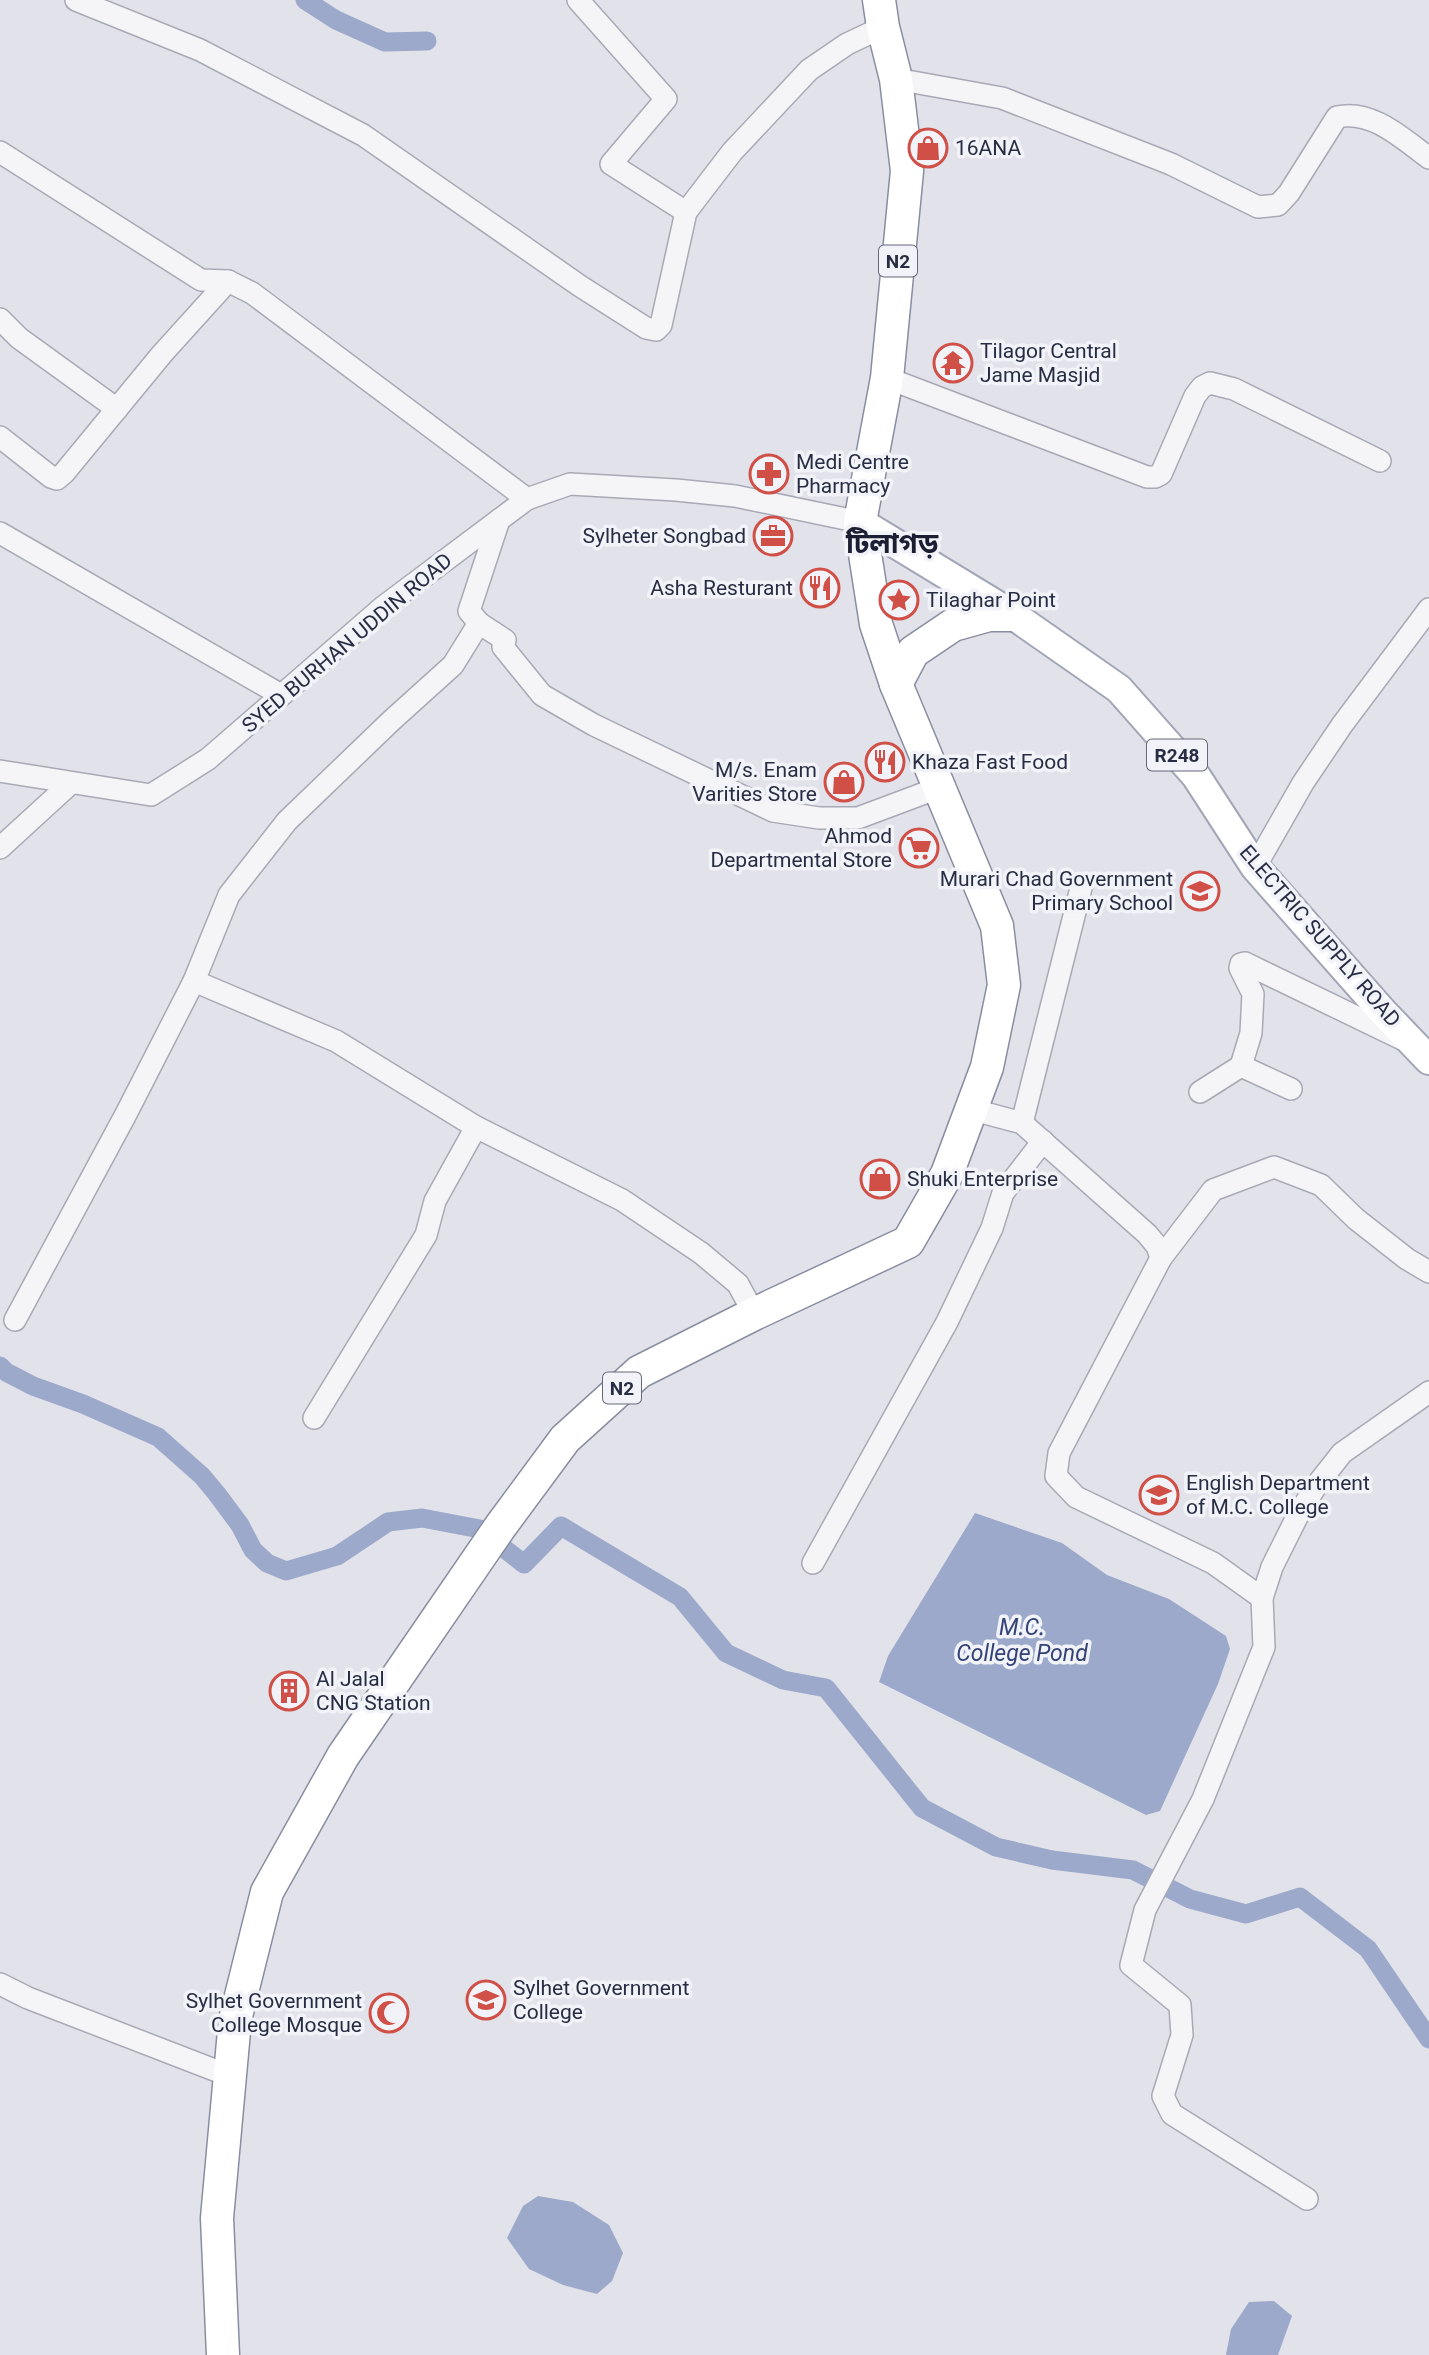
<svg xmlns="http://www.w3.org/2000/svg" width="1429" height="2355" viewBox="0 0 1429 2355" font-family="Roboto,'Noto Sans Bengali',sans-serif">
<rect width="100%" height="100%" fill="#e2e3ea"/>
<!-- water -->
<g fill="#9ca9cb">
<polygon points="975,1513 1062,1543 1107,1575 1169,1599 1226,1636 1230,1649 1218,1684 1160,1811 1146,1815 879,1682 888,1656"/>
<polygon points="538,2196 573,2202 609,2225 623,2253 612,2281 597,2294 563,2285 529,2269 507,2238 523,2206"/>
<polygon points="1274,2301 1292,2316 1278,2355 1226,2355 1231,2329 1249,2302"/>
</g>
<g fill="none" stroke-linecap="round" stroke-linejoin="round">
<!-- canal -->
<g stroke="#9ca9cb" stroke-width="19">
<polyline points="305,0 336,20 385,42 427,41"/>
<polyline points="0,1366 6,1372 33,1386 83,1404 158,1437 202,1476 217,1494 240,1525 253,1550 267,1563 286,1571 337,1556 388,1522 422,1518 480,1529"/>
<polyline points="501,1546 524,1564 561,1526 680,1597 726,1653 783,1680 826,1688 922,1808 996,1847 1052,1860 1133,1870 1190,1899 1246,1914 1300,1897 1368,1949 1429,2039"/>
</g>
<defs>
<g id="minor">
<polyline points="76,0 200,50 363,135 580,286 646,328 656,330 661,325 686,212 732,152 809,70 847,44 883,27"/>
<polyline points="578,0 666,99 611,164 686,212"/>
<path d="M896 79 1002 98 1171 164 1258 207 1278 205 1289 193 1337 117C1372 109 1403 139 1429 158"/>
<polyline points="0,152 201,280 228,281 252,293 527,499"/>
<polyline points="0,319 19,338 117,409"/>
<polyline points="887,378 1147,477 1155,477 1161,474 1195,396 1202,387 1210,383 1234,389 1380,461"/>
<polyline points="0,437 51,477 57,479 64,473 162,354 228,281"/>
<polyline points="0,533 281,695"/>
<polyline points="479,623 505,640 503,647 542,695 594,725 773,811 819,818 858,818 938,788"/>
<polyline points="0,771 151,795 208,759 383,607 527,499 570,484 676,490 735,496 860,522"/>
<polyline points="0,848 71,783"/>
<polyline points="1255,867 1303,783 1342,725 1429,609"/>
<polyline points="194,981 336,1041 476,1127 622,1200 701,1253 738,1284 754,1314"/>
<polyline points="1241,1066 1251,1033 1253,994 1240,968 1241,964 1245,963 1402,1039"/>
<polyline points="1200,1092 1241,1066 1291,1089"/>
<polyline points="970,1109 1022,1123 1147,1234 1157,1246 1161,1258 1059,1453 1056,1476 1076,1497 1213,1563 1262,1598"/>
<polyline points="1022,1123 1082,884"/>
<polyline points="1161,1258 1213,1190 1274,1167 1321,1185 1356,1219 1407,1259 1429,1272"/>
<polyline points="15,1320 126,1114 194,981 229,895 287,821 391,721 453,665 479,623 469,611 499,520"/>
<polyline points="314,1418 426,1235 435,1201 476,1127"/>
<polyline points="813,1563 947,1322 992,1228 1003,1193 1043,1141"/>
<polyline points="0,1984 28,1998 230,2076"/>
<polyline points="1307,2199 1172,2114 1163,2096 1182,2035 1180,2005 1131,1965 1145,1910 1203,1799 1264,1647 1262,1598 1272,1567 1298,1515 1316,1486 1342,1453 1429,1392"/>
</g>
<polyline id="major" points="860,522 1013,615 1119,689 1196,776 1255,867 1383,1012 1429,1060"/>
<g id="highway">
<polyline points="896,684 913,652 953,625 989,615 1013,615"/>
<polyline points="223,2355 217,2218 235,2020 267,1892 343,1756 500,1527 565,1439 639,1372 754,1314 908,1242 947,1174 987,1067 1004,985 997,926 896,684 876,624 860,522 887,378 907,171 896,79 883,27 879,0"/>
</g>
</defs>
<!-- minor casing -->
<use href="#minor" stroke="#a7a9b5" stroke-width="24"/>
<!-- major casing -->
<use href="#major" stroke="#a1a5b6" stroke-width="32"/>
<!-- highway casing -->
<use href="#highway" stroke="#898da1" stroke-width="35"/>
<!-- minor -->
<use href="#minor" stroke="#f5f5f8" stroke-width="21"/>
<!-- major -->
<use href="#major" stroke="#fff" stroke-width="28"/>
<!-- highway -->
<use href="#highway" stroke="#fff" stroke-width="32"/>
</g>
<!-- icons -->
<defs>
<symbol id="shop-ring" viewBox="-11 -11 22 22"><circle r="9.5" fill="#f1f3f8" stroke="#d04f46" stroke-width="1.5"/><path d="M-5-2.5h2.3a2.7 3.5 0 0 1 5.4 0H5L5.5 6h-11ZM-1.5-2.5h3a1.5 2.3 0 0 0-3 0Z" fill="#d04f46"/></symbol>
<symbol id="temple-ring" viewBox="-11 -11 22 22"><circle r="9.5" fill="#f1f3f8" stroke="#d04f46" stroke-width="1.5"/><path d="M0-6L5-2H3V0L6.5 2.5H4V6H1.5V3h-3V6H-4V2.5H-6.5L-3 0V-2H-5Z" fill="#d04f46"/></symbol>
<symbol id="pharmacy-ring" viewBox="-11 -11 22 22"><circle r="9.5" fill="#f1f3f8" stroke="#d04f46" stroke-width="1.5"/><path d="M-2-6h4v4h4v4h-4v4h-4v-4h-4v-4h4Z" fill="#d04f46"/></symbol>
<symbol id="office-ring" viewBox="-11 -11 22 22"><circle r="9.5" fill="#f1f3f8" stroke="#d04f46" stroke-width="1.5"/><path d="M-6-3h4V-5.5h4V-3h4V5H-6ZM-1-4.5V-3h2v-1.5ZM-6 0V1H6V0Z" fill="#d04f46"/></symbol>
<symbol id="restaurant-ring" viewBox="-11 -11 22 22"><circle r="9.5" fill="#f1f3f8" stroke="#d04f46" stroke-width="1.5"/><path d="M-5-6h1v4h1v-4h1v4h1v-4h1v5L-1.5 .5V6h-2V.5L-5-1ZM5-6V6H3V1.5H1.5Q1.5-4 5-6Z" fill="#d04f46"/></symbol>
<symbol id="sight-ring" viewBox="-11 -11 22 22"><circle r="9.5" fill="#f1f3f8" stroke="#d04f46" stroke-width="1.5"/><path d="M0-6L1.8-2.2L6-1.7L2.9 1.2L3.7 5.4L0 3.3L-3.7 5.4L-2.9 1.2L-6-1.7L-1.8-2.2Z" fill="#d04f46"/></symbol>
<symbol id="supermarket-ring" viewBox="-11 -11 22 22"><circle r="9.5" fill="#f1f3f8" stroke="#d04f46" stroke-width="1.5"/><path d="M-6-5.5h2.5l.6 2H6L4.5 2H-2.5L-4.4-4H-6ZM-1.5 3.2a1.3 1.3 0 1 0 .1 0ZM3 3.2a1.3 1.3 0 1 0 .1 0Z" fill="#d04f46"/></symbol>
<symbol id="school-ring" viewBox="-11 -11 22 22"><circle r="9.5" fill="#f1f3f8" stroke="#d04f46" stroke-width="1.5"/><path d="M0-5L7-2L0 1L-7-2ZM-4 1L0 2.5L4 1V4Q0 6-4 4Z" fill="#d04f46"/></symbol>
<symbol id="university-ring" viewBox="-11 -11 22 22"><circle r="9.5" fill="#f1f3f8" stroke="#d04f46" stroke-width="1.5"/><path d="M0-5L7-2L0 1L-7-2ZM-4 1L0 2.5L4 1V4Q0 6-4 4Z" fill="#d04f46"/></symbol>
<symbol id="building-ring" viewBox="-11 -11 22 22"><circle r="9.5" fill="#f1f3f8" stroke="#d04f46" stroke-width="1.5"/><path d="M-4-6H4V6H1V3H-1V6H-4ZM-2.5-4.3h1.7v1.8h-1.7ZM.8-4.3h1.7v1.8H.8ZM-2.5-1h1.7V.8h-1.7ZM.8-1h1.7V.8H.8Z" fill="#d04f46"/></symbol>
<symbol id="mosque-ring" viewBox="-11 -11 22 22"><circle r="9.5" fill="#f1f3f8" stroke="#d04f46" stroke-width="1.5"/><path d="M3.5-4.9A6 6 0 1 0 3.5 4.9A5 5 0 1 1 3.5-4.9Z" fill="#d04f46"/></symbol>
</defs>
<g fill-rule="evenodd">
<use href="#shop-ring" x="906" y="126" width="44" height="44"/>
<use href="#temple-ring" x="931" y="341" width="44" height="44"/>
<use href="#pharmacy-ring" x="747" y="452" width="44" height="44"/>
<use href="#office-ring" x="751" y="514" width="44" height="44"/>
<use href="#restaurant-ring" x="798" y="566" width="44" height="44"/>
<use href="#sight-ring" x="877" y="578" width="44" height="44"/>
<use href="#restaurant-ring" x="863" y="740" width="44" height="44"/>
<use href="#shop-ring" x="822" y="760" width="44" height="44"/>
<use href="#supermarket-ring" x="897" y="826" width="44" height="44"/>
<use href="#school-ring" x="1178" y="869" width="44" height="44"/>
<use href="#shop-ring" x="858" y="1157" width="44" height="44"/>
<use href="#university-ring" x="1137" y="1473" width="44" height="44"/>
<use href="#building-ring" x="267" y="1669" width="44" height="44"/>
<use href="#university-ring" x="464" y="1978" width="44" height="44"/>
<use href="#mosque-ring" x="367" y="1991" width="44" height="44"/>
</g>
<g text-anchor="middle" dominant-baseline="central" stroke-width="7" stroke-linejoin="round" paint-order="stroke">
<!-- shield labels -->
<g fill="#f1f3f8" stroke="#656879" stroke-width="2">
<rect x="879" y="245.5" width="38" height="31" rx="5"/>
<rect x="1147" y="739.5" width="60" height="31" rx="5"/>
<rect x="603" y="1372.5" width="38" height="31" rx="5"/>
</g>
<g font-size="19" font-weight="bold" fill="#292d43">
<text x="898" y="261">N2</text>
<text x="1177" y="755">R248</text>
<text x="622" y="1388">N2</text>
</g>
<!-- poi labels -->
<g font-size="21" fill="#292d43" stroke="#f1f3f8" text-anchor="start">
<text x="955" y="148">16ANA</text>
<text x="980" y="351">Tilagor Central<tspan x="980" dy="24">Jame Masjid</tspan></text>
<text x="796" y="462">Medi Centre<tspan x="796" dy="24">Pharmacy</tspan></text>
<text x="746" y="536" text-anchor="end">Sylheter Songbad</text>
<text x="793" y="588" text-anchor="end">Asha Resturant</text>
<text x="926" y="600">Tilaghar Point</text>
<text x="912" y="762">Khaza Fast Food</text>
<text x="817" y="770" text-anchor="end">M/s. Enam<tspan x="817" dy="24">Varities Store</tspan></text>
<text x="892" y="836" text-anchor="end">Ahmod<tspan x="892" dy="24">Departmental Store</tspan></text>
<text x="1173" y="879" text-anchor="end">Murari Chad Government<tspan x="1173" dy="24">Primary School</tspan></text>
<text x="907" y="1179">Shuki Enterprise</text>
<text x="1186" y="1483">English Department<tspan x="1186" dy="24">of M.C. College</tspan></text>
<text x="316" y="1679">Al Jalal<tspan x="316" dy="24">CNG Station</tspan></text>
<text x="513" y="1988">Sylhet Government<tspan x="513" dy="24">College</tspan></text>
<text x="362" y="2001" text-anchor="end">Sylhet Government<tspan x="362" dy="24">College Mosque</tspan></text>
</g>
<!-- street labels -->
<g font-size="21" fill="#292d43" stroke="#f1f3f8">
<text transform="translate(347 643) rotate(-40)">SYED BURHAN UDDIN ROAD</text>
<text transform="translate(1320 936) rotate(49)">ELECTRIC SUPPLY ROAD</text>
</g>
<!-- water labels -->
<g font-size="23" font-style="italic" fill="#334277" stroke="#f1f3f8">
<text x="1022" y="1627">M.C.<tspan x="1022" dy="26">College Pond</tspan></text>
</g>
<!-- district labels -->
<g font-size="28" font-weight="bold" fill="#1c1e33" stroke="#f1f3f8">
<text x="892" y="543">টিলাগড়</text>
</g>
</g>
</svg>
